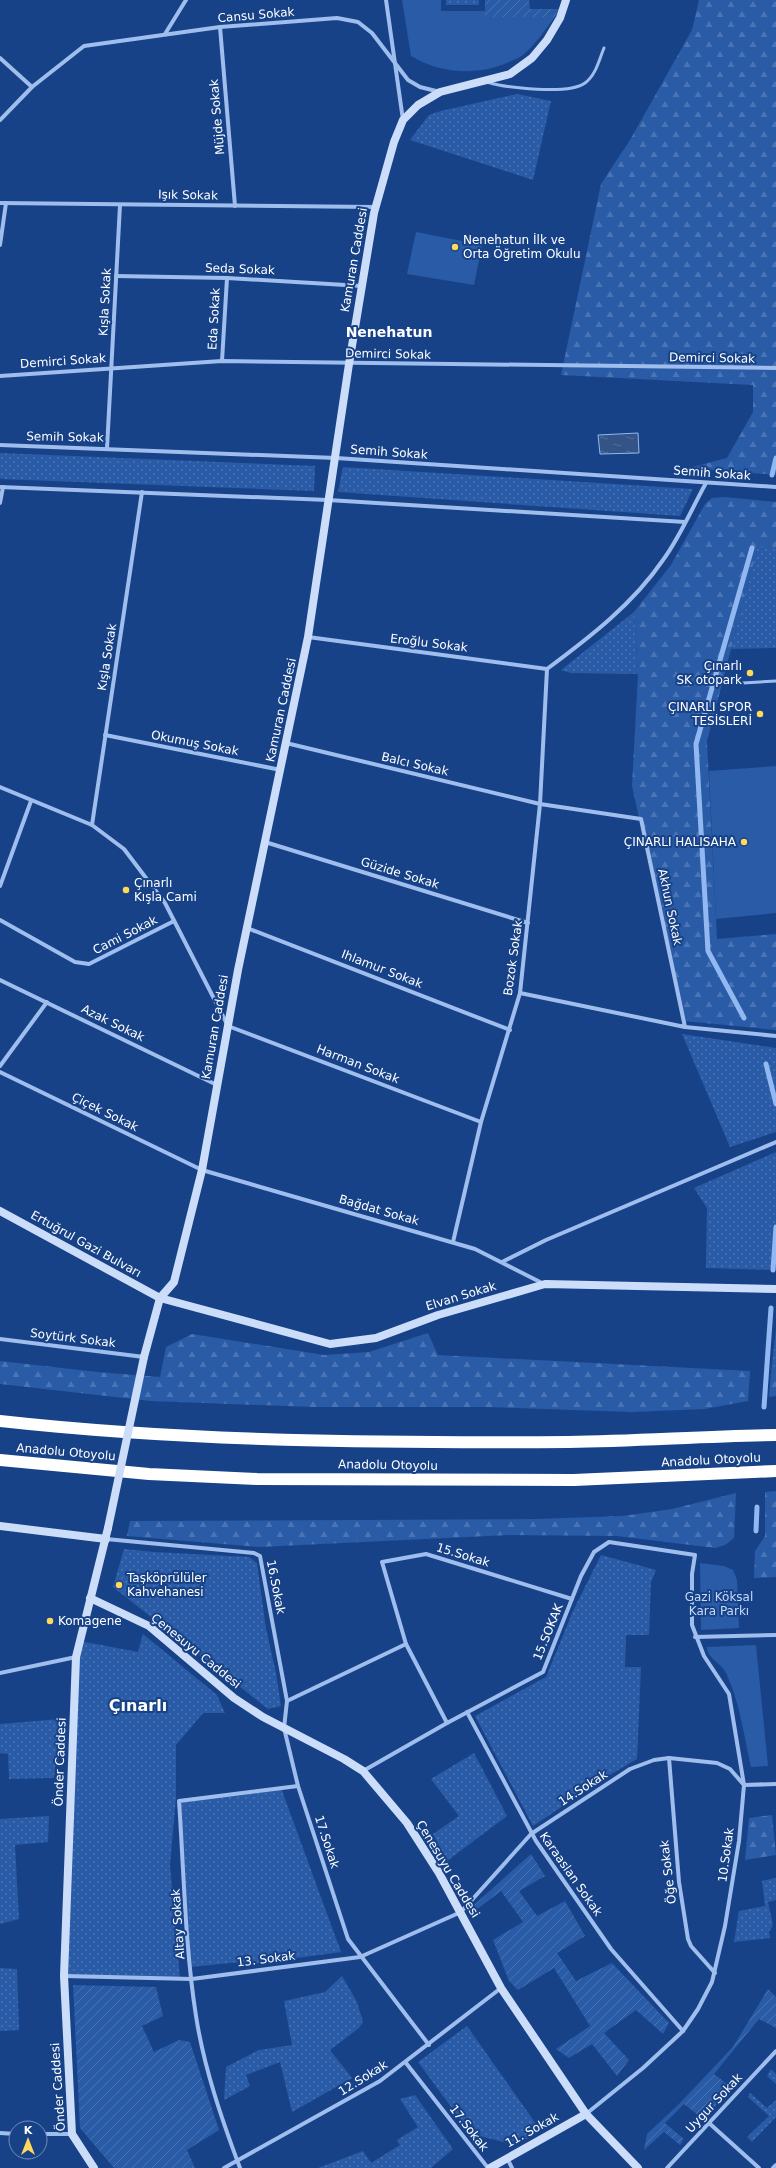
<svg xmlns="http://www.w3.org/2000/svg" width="776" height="2168" viewBox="0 0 776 2168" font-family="'DejaVu Sans',sans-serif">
<defs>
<pattern id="grass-dots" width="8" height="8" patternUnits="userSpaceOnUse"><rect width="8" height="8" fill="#2a5ba7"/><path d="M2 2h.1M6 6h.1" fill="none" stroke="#4a74b4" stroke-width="1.8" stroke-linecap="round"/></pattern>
<pattern id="forest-firs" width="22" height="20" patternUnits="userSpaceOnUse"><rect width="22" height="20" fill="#2a5ba7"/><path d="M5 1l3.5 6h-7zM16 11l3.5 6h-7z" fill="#4a74b4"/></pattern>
<pattern id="garden-furrows" width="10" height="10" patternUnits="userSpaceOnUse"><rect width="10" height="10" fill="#2a5ba7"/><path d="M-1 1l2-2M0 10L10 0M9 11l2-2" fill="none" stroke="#4a74b4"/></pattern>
<pattern id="water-ripples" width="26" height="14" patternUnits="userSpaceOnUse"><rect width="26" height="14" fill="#345488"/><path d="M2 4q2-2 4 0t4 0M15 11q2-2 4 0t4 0" fill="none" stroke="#526e9a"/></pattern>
</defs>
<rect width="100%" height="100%" fill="#174288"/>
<!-- grass -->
<g fill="url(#grass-dots)">
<rect x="446" y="0" width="33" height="5"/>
<polygon points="517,94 551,101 533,180 410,140 429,115 441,111"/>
<polygon points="0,453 315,466 314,491 0,479"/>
<polygon points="343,467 693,489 680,516 338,492"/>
<polygon points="758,545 776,547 776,648 731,649"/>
<polygon points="634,612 638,674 571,673 561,670"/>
<polygon points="682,1034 776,1048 776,1132 730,1147"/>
<polygon points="776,1152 776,1270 706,1268 707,1208 694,1188"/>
<polygon points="776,1329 776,1372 771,1373"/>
<polygon points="124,1549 154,1552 249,1557 257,1563 266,1629 276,1673 281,1706 268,1709 113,1587"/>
<polygon points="601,1555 656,1570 651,1582 649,1635 626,1635 625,1667 641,1667 637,1759 603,1779 533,1826 475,1716 546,1677 573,1611"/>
<polygon points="143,1634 217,1695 225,1713 203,1713 176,1745 176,1798 170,1865 180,1979 64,1976 80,1641 138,1652"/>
<polygon points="60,1719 54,1778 9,1779 8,1754 0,1753 0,1724"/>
<polygon points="474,1753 507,1816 447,1861 433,1834 459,1816 431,1779"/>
<polygon points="281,1788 341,1952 252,1964 240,1962 191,1967 179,1801"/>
<polygon points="49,1816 48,1842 15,1845 19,1919 0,1924 0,1819"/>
<polygon points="776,1878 776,1900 768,1902 773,1925 769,1932 770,1938 734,1942 739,1911 765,1906 762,1881"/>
<polygon points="0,1968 17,1969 19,2030 0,2031"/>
<polygon points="342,1976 357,2002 363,2022 359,2028 330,2050 352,2078 292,2112 280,2062 246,2075 250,2086 224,2100 226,2067 259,2050 292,2045 284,2001 325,1992"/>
<polygon points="467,2026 541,2131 516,2145 471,2134 418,2062"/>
<polygon points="771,2069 776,2074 776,2084 767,2076"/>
<polygon points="750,2093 767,2108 776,2100 776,2117 752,2142 747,2137 769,2116 748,2097"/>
<polygon points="415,2095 453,2149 431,2168 318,2168 363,2151 371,2163 400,2145 397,2140 418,2127 400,2099"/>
</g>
<!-- forest -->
<g fill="url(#forest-firs)">
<polygon points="699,0 776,0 776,475 689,468 727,458 753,412 753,385 561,375 601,184 630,140 692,30"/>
<polygon points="724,497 776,502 776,547 758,546 707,741 717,939 776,934 776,1030 684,1021 632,786 638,674 634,612 671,565 705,504 712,498"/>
<polygon points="428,1333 438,1355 750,1371 748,1401 704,1409 632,1412 489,1407 313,1407 151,1401 0,1384 0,1361 97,1372 160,1377 166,1347 192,1334 324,1355 369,1352"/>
<polygon points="776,1372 776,1396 769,1397 771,1373"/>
<polygon points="776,1491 776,1577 754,1578 755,1551 765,1536 765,1492"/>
<polygon points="736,1493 734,1538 725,1545 715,1548 617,1536 509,1535 259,1547 127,1536 130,1521 536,1519 623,1516 672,1509"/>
<polygon points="772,1815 776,1855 745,1860 749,1818"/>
</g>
<!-- park -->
<g fill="#2a5ba7">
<path d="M402 0H441V11H485V16L555 17C545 30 535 45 523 55 519 58 513 60 509 62 478 76 441 74 411 56Z"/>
<polygon points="416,232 482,245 474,285 407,274"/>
<polygon points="776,766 776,913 716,919 709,771"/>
<polygon points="700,1563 724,1566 733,1570 737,1580 739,1628 701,1630"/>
<path d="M756 1645 768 1766 751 1767C744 1737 740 1702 726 1673 722 1663 707 1659 707 1647Z"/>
</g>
<!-- garden -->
<g fill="url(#garden-furrows)">
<polygon points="485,0 529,0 530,9 559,9 555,17 485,17"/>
<polygon points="531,1854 545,1876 519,1891 537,1916 565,1901 585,1936 557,1953 576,1981 612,1963 669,2023 663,2034 636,2010 604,2033 629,2060 617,2076 592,2044 569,2058 556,2049 590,2026 554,1968 518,1990 509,1981 493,1940 523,1922 501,1891 476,1910 473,1906"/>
<polygon points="73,1985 156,1987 163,2016 142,2026 154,2052 179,2040 190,2042 219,2130 187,2150 195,2168 114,2168 80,2128"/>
<polygon points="768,1989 776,1997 776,2028 759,2019 714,2074 732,2088 703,2119 684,2104 665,2123 684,2139 680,2145 664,2132 644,2150 647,2134 678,2105 733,2047"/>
</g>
<!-- water -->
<polygon fill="url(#water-ripples)" stroke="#91b8f0" points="638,433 639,453 600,454 598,435"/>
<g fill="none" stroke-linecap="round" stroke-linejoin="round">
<!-- stream -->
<g stroke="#91b8f0" stroke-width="5">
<polyline points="772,475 776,458"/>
<polyline points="744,1018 708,951 696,744 752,548"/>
<polyline points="766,1064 776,1104"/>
<polyline points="773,1270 776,1227"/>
<polyline points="764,1407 771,1308"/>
<polyline points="756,1531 757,1507"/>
</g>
<!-- lane -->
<g stroke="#9fbeee" stroke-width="3">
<path d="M487 82C506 88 569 95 585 83 596 75 599 60 604 48"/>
<polyline points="743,683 776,681"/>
</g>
<!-- street -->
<g stroke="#9fbeee" stroke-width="4">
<polyline points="386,0 403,120"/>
<polyline points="220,27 235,206"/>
<polyline points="165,34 186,0"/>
<polyline points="0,58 32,87"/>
<polyline points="0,120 32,87 84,46 220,27 337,18 358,22 372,33 408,80 420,87 440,92"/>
<polyline points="0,203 375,207"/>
<polyline points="0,245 6,203"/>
<polyline points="116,276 227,278 362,286"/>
<polyline points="222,361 227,278"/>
<polyline points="0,376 222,361 776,368"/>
<polyline points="0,445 336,458 776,487"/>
<polyline points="107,448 120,205"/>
<polyline points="0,487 328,500 685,522"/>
<polyline points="0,503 3,487"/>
<polyline points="308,637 547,669"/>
<path d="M547 669C590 637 633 604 663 560 680 537 692 508 706 483"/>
<polyline points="105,735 281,770"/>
<polyline points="286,743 540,804 641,819 685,1027 520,993"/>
<polyline points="0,787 92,825 124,849 165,903 228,1026 481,1122"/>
<polyline points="92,825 142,492"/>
<polyline points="265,842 528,923"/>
<polyline points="0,886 31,801"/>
<polyline points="0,920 75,962 89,964 174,921"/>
<polyline points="247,928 510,1030"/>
<polyline points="0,980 217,1085"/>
<polyline points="685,1027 776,1036"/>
<polyline points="0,1066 47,1002"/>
<polyline points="0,1072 202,1170 475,1249 544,1284"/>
<polyline points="453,1242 481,1122 520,993 540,804 547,669"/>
<polyline points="502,1262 546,1240 776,1142"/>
<polyline points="0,1339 144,1357"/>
<polyline points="106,1539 254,1553 260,1556 287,1701 284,1728 298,1786 348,1939 429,2045"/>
<polyline points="695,1637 776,1635"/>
<polyline points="0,1673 76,1657"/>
<polyline points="287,1701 406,1644"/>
<polyline points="467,1712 536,1841 611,1949 683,2031"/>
<polyline points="447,1723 406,1644 382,1562 426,1554 572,1599"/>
<polyline points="669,1758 679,1882 688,1939 691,1946 715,1973"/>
<polyline points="363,1771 447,1723 543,1672 581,1576 594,1552 609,1542 695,1555 692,1574 692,1625 704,1656 729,1694 744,1785 739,1841 725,1926 712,1982 698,2009 683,2031 643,2068 586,2114"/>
<polyline points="744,1785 776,1784"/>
<polyline points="64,1976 192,1979 360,1957 461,1912 531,1834 630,1769 654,1760 669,1758 717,1763 730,1769 744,1785"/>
<polyline points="406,2063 488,2168"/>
<polyline points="709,2123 759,2168"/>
<polyline points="0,2133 16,2134"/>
<polyline points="40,2134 72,2134"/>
<polyline points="507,2158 512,2168"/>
<polyline points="224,2168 380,2081 501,1988"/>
<path d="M240 2168C222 2120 204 2068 196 2016 185 1946 184 1873 179 1801L298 1786"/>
<polyline points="667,2168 776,2051"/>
<polyline points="773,2168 776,2165"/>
</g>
<!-- secondary -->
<g stroke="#ccddfa" stroke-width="8">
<polyline points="0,1211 160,1298 330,1344 376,1338 438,1315 545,1284 776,1289"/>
<polyline points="144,1357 160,1298 174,1282 202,1170 238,970 308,637 349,364 374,213 394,142 403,120 418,105 440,92 510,74 532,58 547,40 560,18 566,0"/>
<polyline points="0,1526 106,1539"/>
<polyline points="90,1598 149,1626 234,1698 263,1717 344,1759 363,1771 407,1823 439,1873 501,1988 586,2114 638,2168"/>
<polyline points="94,2168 72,2134 64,1976 76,1657 108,1528"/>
<polyline points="490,2168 586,2114"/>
</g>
<!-- highway -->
<g stroke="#fff" stroke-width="12">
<path d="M0 1421C189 1442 380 1443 569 1442 638 1441 707 1436 776 1435"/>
<polyline points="0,1460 149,1474 257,1479 574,1480 776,1471"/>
</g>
<!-- secondary-bridge -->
<polyline stroke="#ccddfa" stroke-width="8" points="108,1528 144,1357"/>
</g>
<!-- markers -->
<g fill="#ffd95c" stroke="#174288" stroke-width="1.5">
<circle cx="455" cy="247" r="4"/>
<circle cx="750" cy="673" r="4"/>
<circle cx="760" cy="714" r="4"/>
<circle cx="744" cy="842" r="4"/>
<circle cx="126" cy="890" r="4"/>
<circle cx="119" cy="1585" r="4"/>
<circle cx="50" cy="1621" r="4"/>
</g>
<g text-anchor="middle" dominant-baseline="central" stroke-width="4" stroke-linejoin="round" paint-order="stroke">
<!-- street labels -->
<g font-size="12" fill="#fff" stroke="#174288">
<text transform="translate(256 15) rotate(-5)">Cansu Sokak</text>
<text transform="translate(217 117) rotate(-95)">Müjde Sokak</text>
<text transform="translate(188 195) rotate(1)">Işık Sokak</text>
<text transform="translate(354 260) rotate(-80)">Kamuran Caddesi</text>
<text transform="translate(240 269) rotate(2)">Seda Sokak</text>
<text transform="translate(105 302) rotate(-87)">Kışla Sokak</text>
<text transform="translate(214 319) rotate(-87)">Eda Sokak</text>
<text transform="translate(388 354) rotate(1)">Demirci Sokak</text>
<text transform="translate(712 358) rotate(1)">Demirci Sokak</text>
<text transform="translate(63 361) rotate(-4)">Demirci Sokak</text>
<text transform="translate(65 437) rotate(1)">Semih Sokak</text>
<text transform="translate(389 452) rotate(4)">Semih Sokak</text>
<text transform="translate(712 473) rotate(4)">Semih Sokak</text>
<text transform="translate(429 643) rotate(7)">Eroğlu Sokak</text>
<text transform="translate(107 657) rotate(-81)">Kışla Sokak</text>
<text transform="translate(281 710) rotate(-78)">Kamuran Caddesi</text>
<text transform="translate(195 743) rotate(11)">Okumuş Sokak</text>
<text transform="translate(415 764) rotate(13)">Balcı Sokak</text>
<text transform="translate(400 873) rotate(17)">Güzide Sokak</text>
<text transform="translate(670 907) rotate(78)">Akhun Sokak</text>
<text transform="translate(125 935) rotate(-27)">Cami Sokak</text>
<text transform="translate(513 958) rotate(-82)">Bozok Sokak</text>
<text transform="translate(382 969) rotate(21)">Ihlamur Sokak</text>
<text transform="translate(113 1023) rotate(26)">Azak Sokak</text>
<text transform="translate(215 1027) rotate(-80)">Kamuran Caddesi</text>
<text transform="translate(358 1064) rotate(21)">Harman Sokak</text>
<text transform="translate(105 1112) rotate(26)">Çiçek Sokak</text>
<text transform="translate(379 1210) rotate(16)">Bağdat Sokak</text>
<text transform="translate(86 1244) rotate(29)">Ertuğrul Gazi Bulvarı</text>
<text transform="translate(461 1296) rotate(-17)">Elvan Sokak</text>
<text transform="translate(73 1338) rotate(7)">Soytürk Sokak</text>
<text transform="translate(66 1452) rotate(5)">Anadolu Otoyolu</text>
<text transform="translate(711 1460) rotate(-3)">Anadolu Otoyolu</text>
<text transform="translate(388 1465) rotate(1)">Anadolu Otoyolu</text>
<text transform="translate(463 1555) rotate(17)">15.Sokak</text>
<text transform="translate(276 1587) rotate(79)">16.Sokak</text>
<text transform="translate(548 1632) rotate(-68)">15.SOKAK</text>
<text transform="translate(196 1651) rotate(39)">Çenesuyu Caddesi</text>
<text transform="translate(60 1762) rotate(-88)">Önder Caddesi</text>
<text transform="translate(583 1788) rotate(-33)">14.Sokak</text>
<text transform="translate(327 1842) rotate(72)">17.Sokak</text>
<text transform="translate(726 1855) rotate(-82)">10.Sokak</text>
<text transform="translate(448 1869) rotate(59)">Çenesuyu Caddesi</text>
<text transform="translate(668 1872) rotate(-97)">Öğe Sokak</text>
<text transform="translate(571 1874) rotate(55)">Karaaslan Sokak</text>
<text transform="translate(178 1924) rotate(-94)">Altay Sokak</text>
<text transform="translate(266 1959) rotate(-7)">13. Sokak</text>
<text transform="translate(363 2078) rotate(-32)">12.Sokak</text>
<text transform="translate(58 2087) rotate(-94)">Önder Caddesi</text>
<text transform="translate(714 2103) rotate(-47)">Uygur Sokak</text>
<text transform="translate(469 2128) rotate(52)">17.Sokak</text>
<text transform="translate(532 2130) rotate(-29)">11. Sokak</text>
</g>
<!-- poi labels -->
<g font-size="12" fill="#fff" stroke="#174288" text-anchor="start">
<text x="463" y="240">Nenehatun İlk ve<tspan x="463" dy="14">Orta Öğretim Okulu</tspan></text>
<text x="742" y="666" text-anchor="end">Çınarlı<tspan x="742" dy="14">SK otopark</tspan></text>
<text x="752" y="707" text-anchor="end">ÇINARLI SPOR<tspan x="752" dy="14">TESİSLERİ</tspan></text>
<text x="736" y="842" text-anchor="end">ÇINARLI HALISAHA</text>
<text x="134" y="883">Çınarlı<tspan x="134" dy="14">Kışla Cami</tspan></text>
<text x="127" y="1578">Taşköprülüler<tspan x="127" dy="14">Kahvehanesi</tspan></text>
<text x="58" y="1621">Komagene</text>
</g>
<!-- park labels -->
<g font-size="12" fill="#c5dafa" stroke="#174288">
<text x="719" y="1597">Gazi Köksal<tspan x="719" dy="14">Kara Parkı</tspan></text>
</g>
<!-- quarter labels -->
<g font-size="14" font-weight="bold" fill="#fff" stroke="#174288">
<text x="389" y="332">Nenehatun</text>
</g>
<!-- district labels -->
<g font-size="16" font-weight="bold" fill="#fff" stroke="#174288">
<text x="138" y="1705">Çınarlı</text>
</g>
</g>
<!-- north arrow -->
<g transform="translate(28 2140)"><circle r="19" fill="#174288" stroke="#748eb8"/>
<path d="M0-3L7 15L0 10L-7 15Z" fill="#ffd95c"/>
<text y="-6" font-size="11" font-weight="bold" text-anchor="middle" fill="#ffffff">K</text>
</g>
</svg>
